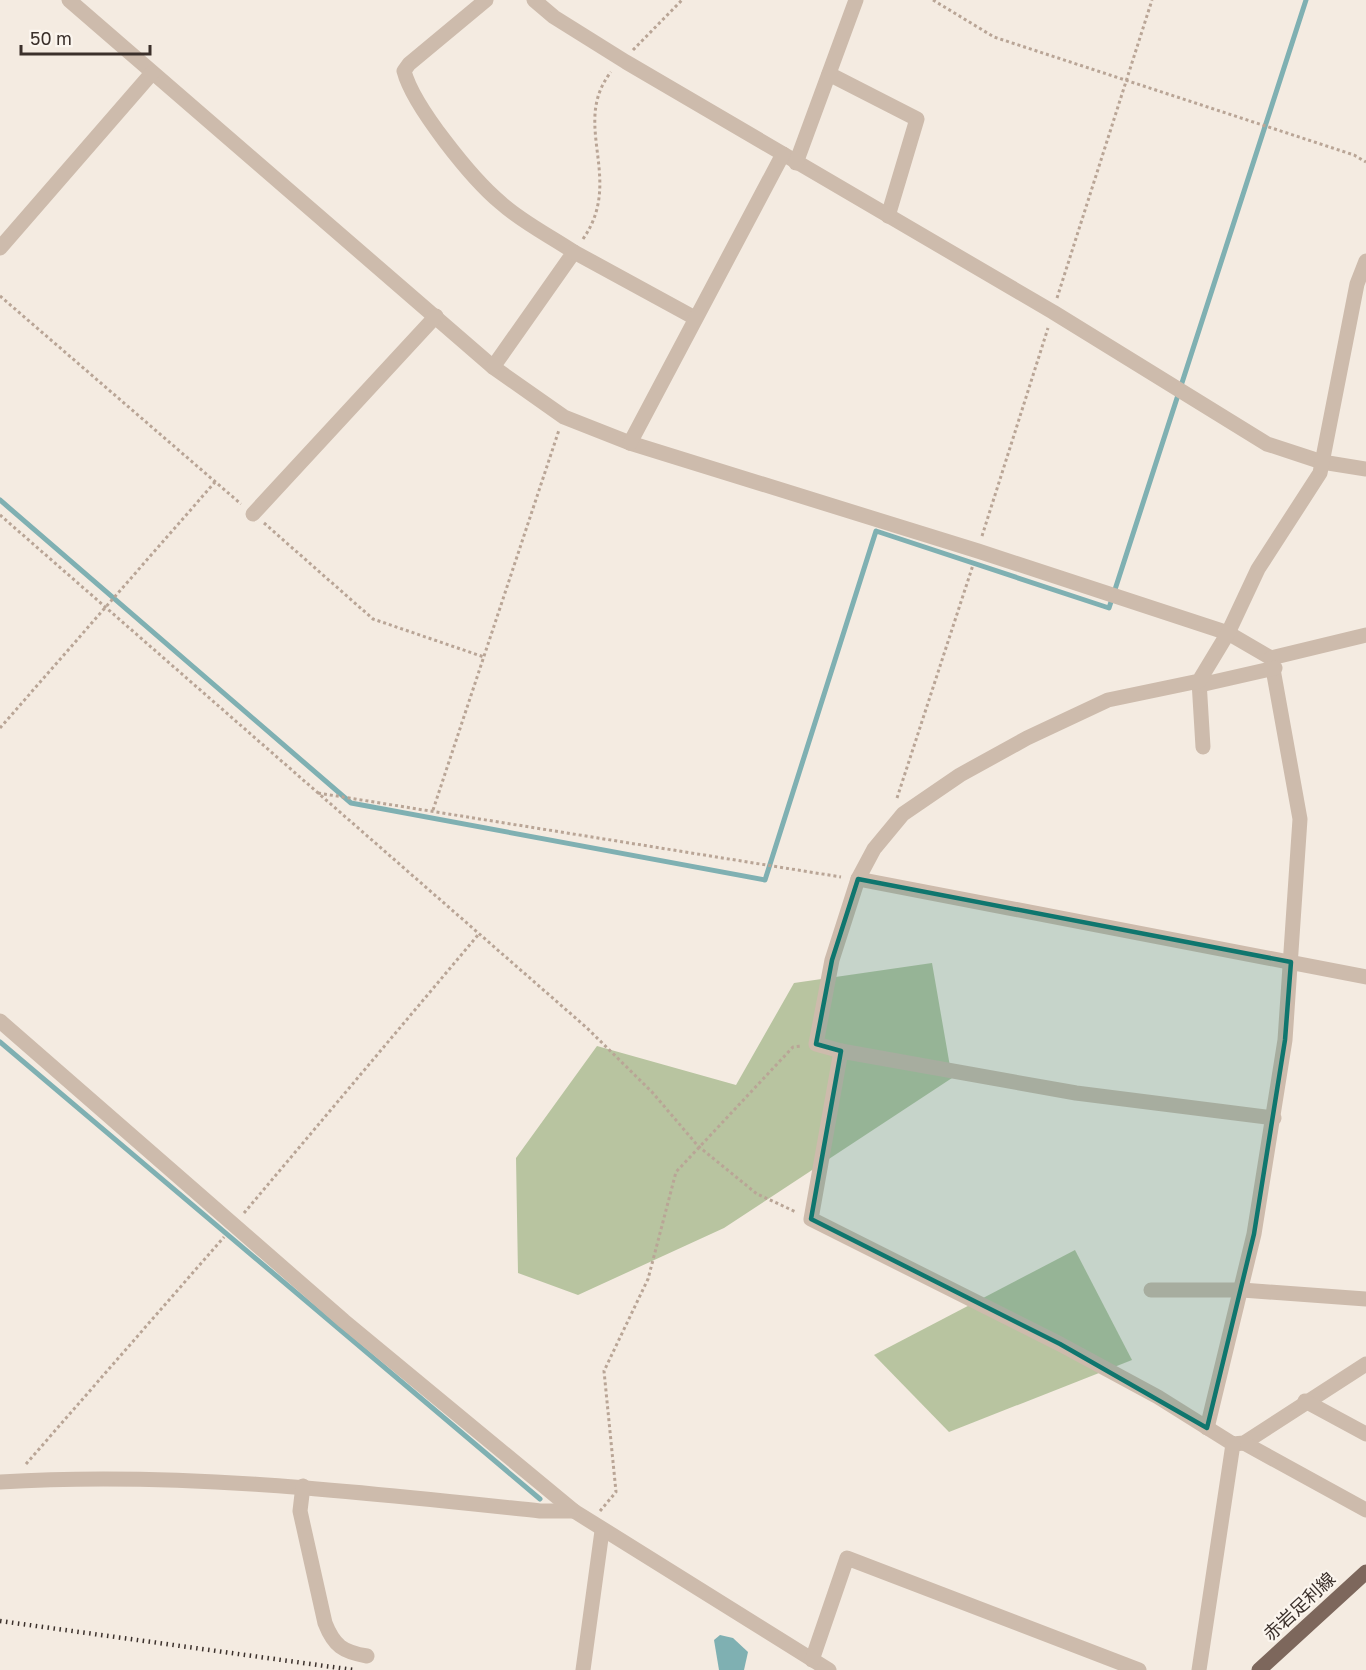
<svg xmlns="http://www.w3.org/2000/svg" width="1366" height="1670" viewBox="0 0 1366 1670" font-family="'Golos Text','Noto Sans JP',sans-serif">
<rect width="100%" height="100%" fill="#f4ebe1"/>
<!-- green -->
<g fill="#b8c4a0">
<polygon points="932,963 952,1078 724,1228 578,1295 518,1273 516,1158 597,1046 736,1085 794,983"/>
<polygon points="1075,1250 1132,1360 949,1432 874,1355"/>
</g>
<!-- water -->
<polygon fill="#7fb0b2" points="720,1635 733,1638 748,1652 744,1670 719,1670 714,1640"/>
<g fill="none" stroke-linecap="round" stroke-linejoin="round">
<!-- stream -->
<g stroke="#7fb0b2" stroke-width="5">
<polyline points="0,500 351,803 765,880 876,531 1109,608 1306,0"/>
<polyline points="0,1042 540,1499"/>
</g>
<!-- path -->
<g stroke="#b9a596" stroke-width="3" stroke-dasharray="3 3" stroke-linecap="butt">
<polyline points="933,0 994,37 1354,155 1366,162"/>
<polyline points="633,50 682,0"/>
<path d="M583 239C625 179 570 124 611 72"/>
<polyline points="0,296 241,504"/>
<polyline points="1057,298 1152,0"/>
<polyline points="0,515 587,1028 652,1092 698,1146 757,1194 796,1212"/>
<polyline points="264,523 373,619 484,657"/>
<polyline points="982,536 1048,328"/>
<polyline points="0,728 215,482"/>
<polyline points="318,793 841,877"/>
<polyline points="897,798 973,565"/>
<polyline points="433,810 559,430"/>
<polyline points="244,1213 478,935"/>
<polyline points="26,1464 224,1237"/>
<polyline points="600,1511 616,1492 604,1371 648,1279 676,1172 793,1047 802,1046"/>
</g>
<!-- minor -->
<g stroke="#cdbbac" stroke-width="15">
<polyline points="69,0 493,367 564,417 630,443 978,551 1228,633 1271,658 1300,819 1285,1040 1254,1234 1207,1428"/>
<path d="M486 0 409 64 404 71C413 106 472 179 501 203 522 222 550 236 574 252L493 367"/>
<polyline points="534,0 554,17 626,62 1053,312 1267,444 1322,462 1366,469"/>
<polyline points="829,74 917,119 888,216"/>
<polyline points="796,163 856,0"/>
<polyline points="0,248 152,73"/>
<polyline points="574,252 695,318"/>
<polyline points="630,443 783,154"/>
<polyline points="253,514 436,316"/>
<polyline points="1271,658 1366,635"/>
<polyline points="1199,681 1203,747"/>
<polyline points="1200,685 1275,668"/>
<polyline points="858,879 1366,977"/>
<polyline points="0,1021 344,1321 574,1511 829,1670"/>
<polyline points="841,1051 811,1219 1060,1344 1158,1397 1233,1444 1244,1443 1366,1364"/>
<polyline points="1274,1118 1076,1093 841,1051 816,1044 832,960 858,879 874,849 903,814 960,775 1027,738 1108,700 1199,681 1228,633 1258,569 1320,473 1357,284 1366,261"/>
<polyline points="1151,1290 1242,1290 1366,1299"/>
<polyline points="1305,1401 1366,1434"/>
<polyline points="1244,1443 1366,1510"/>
<path d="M0 1482C181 1471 361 1492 540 1511H574"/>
<path d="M303 1486 300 1511 325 1623C334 1646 343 1652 367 1656"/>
<polyline points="812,1660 847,1558 1139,1670"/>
<polyline points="583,1670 602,1531"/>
<polyline points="1199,1670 1233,1444"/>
</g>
<!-- major -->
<polyline stroke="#7d675c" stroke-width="15" points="1259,1670 1366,1572"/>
<!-- rail -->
<polyline stroke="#3b302b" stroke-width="4.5" stroke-dasharray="1.5 4.5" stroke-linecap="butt" points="0,1621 354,1670"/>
</g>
<!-- marked area -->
<path fill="#0f766e" fill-opacity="0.2" stroke="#0f766e" stroke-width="4.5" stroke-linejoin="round" d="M858 879 1291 962 1285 1040 1254 1234 1207 1428 1060 1344 811 1219 841 1051 816 1044 832 960Z"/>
<g text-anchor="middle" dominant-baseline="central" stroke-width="4.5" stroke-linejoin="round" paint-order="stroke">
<!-- street labels -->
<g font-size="18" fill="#3b302b" stroke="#fbf5ee">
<text transform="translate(1299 1606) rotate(-43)">赤岩足利線</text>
</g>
</g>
<!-- scale -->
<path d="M21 45v9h129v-9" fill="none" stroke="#3b302b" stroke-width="3"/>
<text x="30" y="45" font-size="18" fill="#3b302b" stroke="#fbf5ee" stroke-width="4.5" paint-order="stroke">50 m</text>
</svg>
